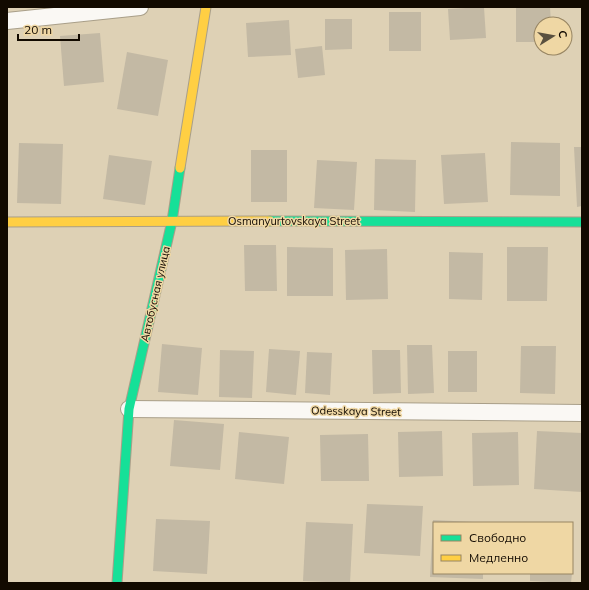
<svg xmlns="http://www.w3.org/2000/svg" width="589" height="590" viewBox="0 0 589 590" font-family="Mulish,sans-serif">
<rect width="100%" height="100%" fill="#ded1b5"/>
<!-- building -->
<g fill="#c3b9a4">
<polygon points="484,7 486,38 450,40 448,9"/>
<polygon points="516,7 550,7 551,24 541,24 541,42 516,42"/>
<rect x="389" y="12" width="32" height="39"/>
<polygon points="325,19 352,19 352,49 325,50"/>
<polygon points="289,20 291,55 248,57 246,23"/>
<polygon points="100,33 104,82 64,86 60,36"/>
<polygon points="322,46 325,75 298,78 295,49"/>
<polygon points="127,52 168,60 158,116 117,109"/>
<polygon points="511,142 560,143 560,196 510,195"/>
<polygon points="19,143 63,144 61,204 17,203"/>
<polygon points="574,147 582,147 582,206 577,207"/>
<rect x="251" y="150" width="36" height="52"/>
<polygon points="485,153 488,202 444,204 441,155"/>
<polygon points="109,155 152,161 145,205 103,199"/>
<polygon points="375,159 416,160 415,212 374,210"/>
<polygon points="317,160 357,162 354,210 314,208"/>
<polygon points="244,245 276,245 277,291 245,291"/>
<polygon points="287,247 333,248 333,296 287,296"/>
<polygon points="507,247 548,247 547,301 507,301"/>
<polygon points="387,249 388,299 346,300 345,250"/>
<polygon points="449,252 483,253 482,300 449,299"/>
<polygon points="162,344 202,348 198,395 158,392"/>
<polygon points="407,345 432,345 434,393 408,394"/>
<polygon points="521,346 556,346 555,394 520,393"/>
<polygon points="269,349 300,351 296,395 266,392"/>
<polygon points="220,350 254,351 252,398 219,397"/>
<polygon points="372,350 400,350 401,393 373,394"/>
<rect x="448" y="351" width="29" height="41"/>
<polygon points="307,352 332,353 330,395 305,393"/>
<polygon points="174,420 224,424 220,470 170,466"/>
<polygon points="442,431 443,476 399,477 398,432"/>
<polygon points="537,431 582,433 582,492 534,489"/>
<polygon points="239,432 289,437 284,484 235,479"/>
<polygon points="518,432 519,485 473,486 472,433"/>
<polygon points="368,434 369,481 321,481 320,435"/>
<polygon points="367,504 423,506 420,556 364,553"/>
<polygon points="156,519 210,521 207,574 153,571"/>
<polygon points="433,520 474,522 474,523 434,523 434,573 483,573 483,579 430,577"/>
<polygon points="306,522 353,524 350,583 303,581"/>
<polygon points="530,573 572,573 571,583 530,581"/>
</g>
<g fill="none" stroke-linecap="round" stroke-linejoin="round">
<defs>
<g id="street">
<polyline points="7,21 140,7"/>
<polyline points="129,409 582,413"/>
</g>
<g id="fast">
<polyline points="270,221 582,222"/>
<polyline points="117,583 129,409 172,221 180,168"/>
</g>
<g id="slow">
<polyline points="180,168 206,7"/>
<polyline points="7,222 270,221"/>
</g>
</defs>
<!-- street casing -->
<use href="#street" stroke="#a99f89" stroke-width="18"/>
<!-- fast casing -->
<use href="#fast" stroke="#a99f89" stroke-width="11"/>
<!-- slow casing -->
<use href="#slow" stroke="#a99f89" stroke-width="11"/>
<!-- street -->
<use href="#street" stroke="#faf8f4" stroke-width="16"/>
<!-- fast -->
<use href="#fast" stroke="#16e098" stroke-width="9"/>
<!-- slow -->
<use href="#slow" stroke="#ffcf43" stroke-width="9"/>
</g>
<g text-anchor="middle" dominant-baseline="central" stroke-width="3" stroke-linejoin="round" paint-order="stroke">
<!-- street labels -->
<g font-size="11" fill="#120a00" stroke="#efd7a4">
<text x="294" y="221">Osmanyurtovskaya Street</text>
<text transform="translate(155 294) rotate(-77)">Автобусная улица</text>
<text transform="translate(356 411) rotate(1)">Odesskaya Street</text>
</g>
</g>
<!-- border -->
<rect width="589" height="590" fill="none" stroke="#120a00" stroke-width="16"/>
<!-- legend -->
<rect x="433" y="522" width="140" height="52" fill="#efd7a4" stroke="#978562"/>
<rect x="441" y="535" width="20" height="6" fill="#16e098" stroke="#978562"/>
<text x="469" y="542" font-size="12" fill="#120a00">Свободно</text>
<rect x="441" y="555" width="20" height="6" fill="#ffcf43" stroke="#978562"/>
<text x="469" y="562" font-size="12" fill="#120a00">Медленно</text>
<!-- north arrow -->
<g transform="translate(553 36) rotate(79)"><circle r="19" fill="#efd7a4" stroke="#978562"/>
<path d="M0-3L7 15L0 10L-7 15Z" fill="#59503f"/>
<text y="-6" font-size="11" font-weight="bold" text-anchor="middle" fill="#120a00">С</text>
</g>
<!-- scale -->
<path d="M18 34v6h61v-6" fill="none" stroke="#120a00" stroke-width="2"/>
<text x="24" y="34" font-size="12" fill="#120a00" stroke="#efd7a4" stroke-width="3" paint-order="stroke">20 m</text>
</svg>
